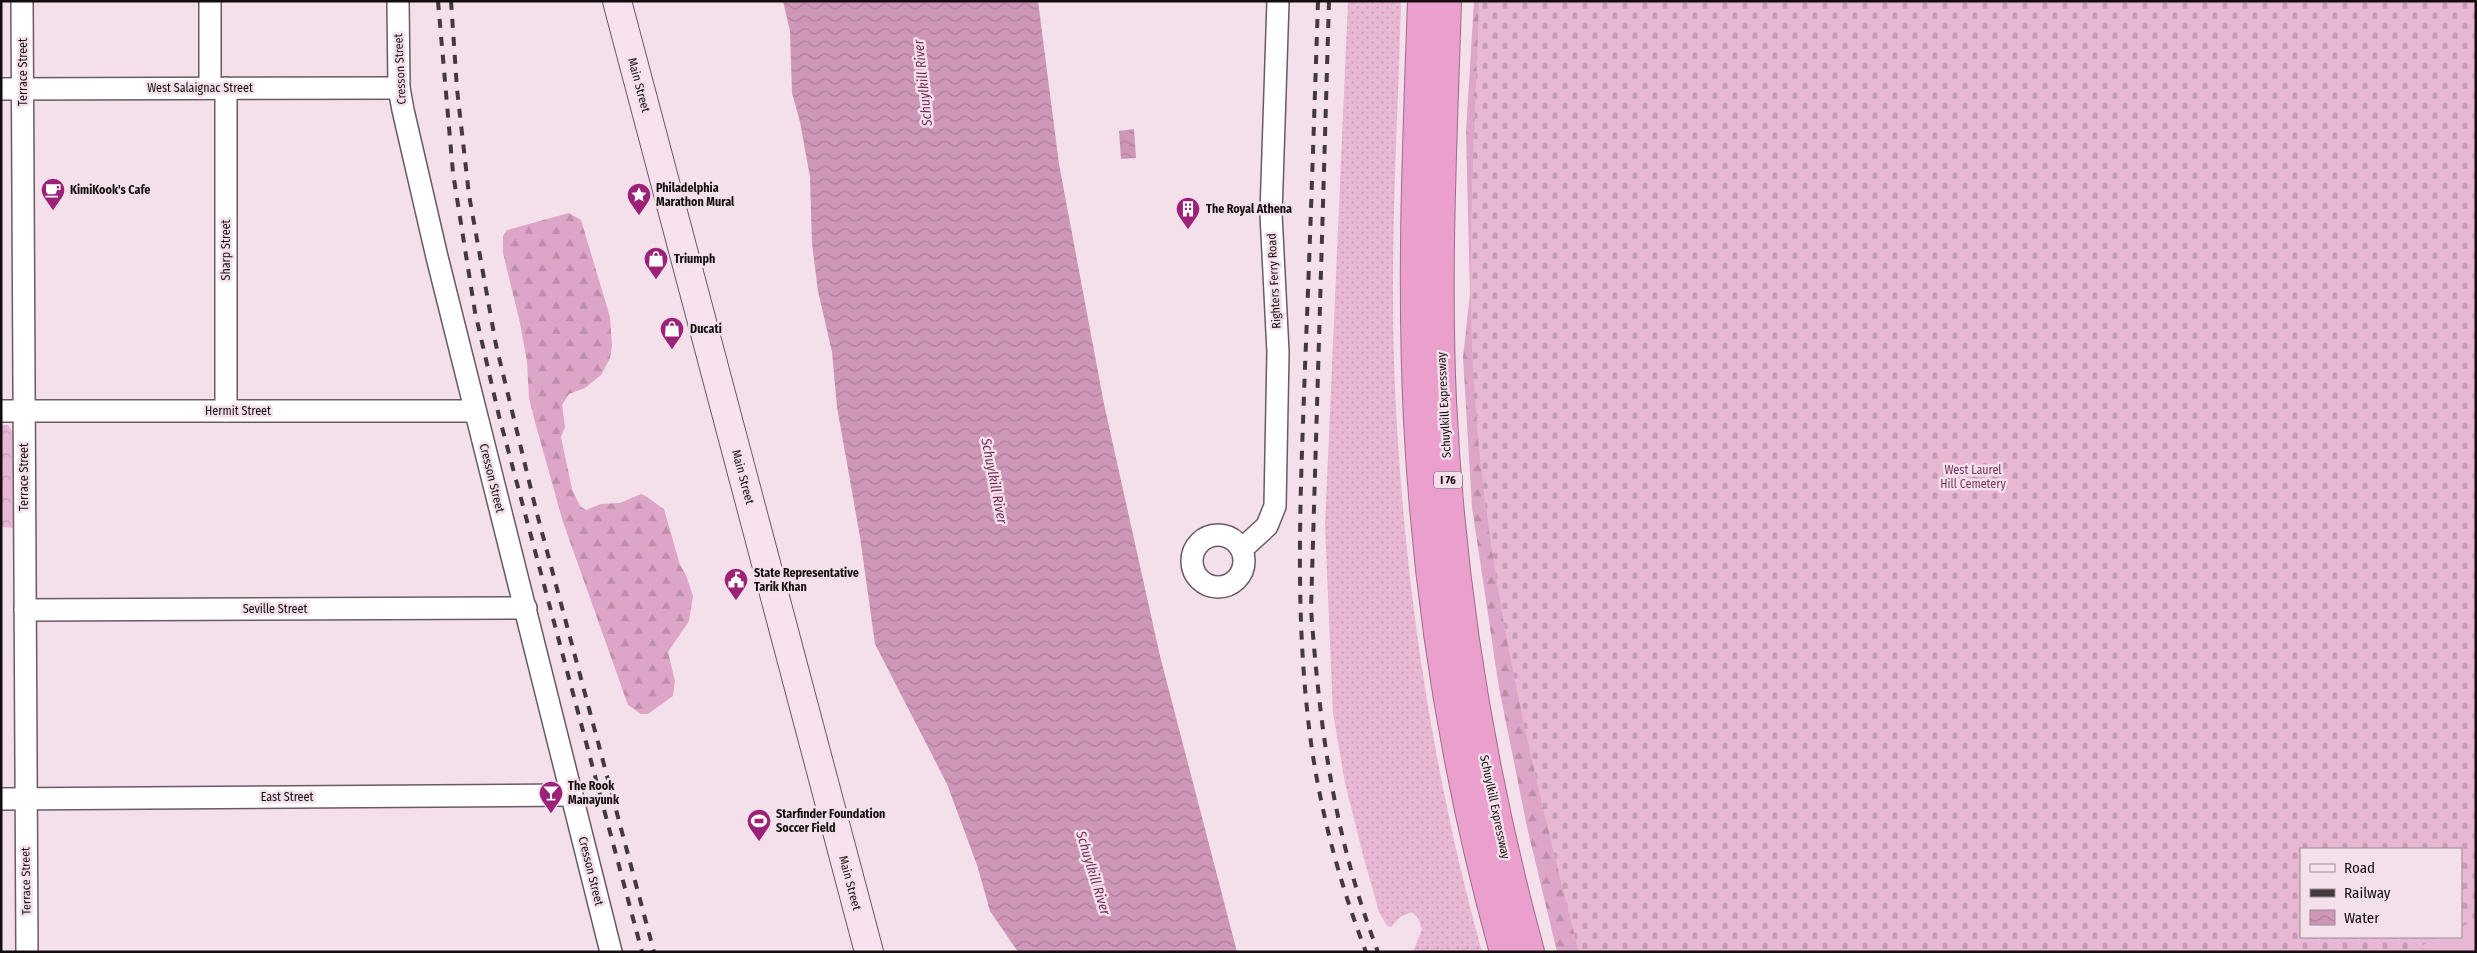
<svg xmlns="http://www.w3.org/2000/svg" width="2477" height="953" viewBox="0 0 2477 953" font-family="'Fira Sans Condensed',sans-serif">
<defs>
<pattern id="grass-dots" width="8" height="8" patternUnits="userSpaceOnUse" patternTransform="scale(1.25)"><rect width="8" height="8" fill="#e8b7d4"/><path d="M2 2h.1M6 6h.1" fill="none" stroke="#c69cb5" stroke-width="1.8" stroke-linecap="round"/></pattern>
<pattern id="forest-firs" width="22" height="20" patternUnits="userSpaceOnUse" patternTransform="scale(1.25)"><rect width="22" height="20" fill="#dda5c7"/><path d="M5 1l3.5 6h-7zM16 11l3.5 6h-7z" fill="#bd8daa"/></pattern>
<pattern id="cemetery-stones" width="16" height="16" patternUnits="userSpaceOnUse" patternTransform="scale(1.25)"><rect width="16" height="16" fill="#e8b7d4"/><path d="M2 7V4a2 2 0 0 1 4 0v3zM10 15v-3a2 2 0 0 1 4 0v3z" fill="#c69cb5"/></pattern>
<pattern id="park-crowns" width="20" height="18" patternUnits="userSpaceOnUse" patternTransform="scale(1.25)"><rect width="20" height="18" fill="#e8b7d4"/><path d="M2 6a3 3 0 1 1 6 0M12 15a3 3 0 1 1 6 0" fill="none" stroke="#c69cb5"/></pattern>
<pattern id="water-waves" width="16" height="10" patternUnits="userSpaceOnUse" patternTransform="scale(1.25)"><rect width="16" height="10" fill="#ce96b7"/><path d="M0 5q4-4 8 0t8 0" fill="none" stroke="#b0809c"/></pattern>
</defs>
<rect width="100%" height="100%" fill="#f4e0eb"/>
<!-- grass -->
<path fill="url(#grass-dots)" d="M1348 1H1401C1398 121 1390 242 1394 362 1401 561 1429 760 1482 952H1413L1422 929 1418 918 1412 912 1400 917 1391 927 1387 926 1379 912 1363 855 1345 783 1333 713 1325 526Z"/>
<!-- forest -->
<g fill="url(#forest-firs)">
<polygon points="1474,1 1511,1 1655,952 1557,952 1527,827 1499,688 1472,507 1463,357 1470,294 1466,132"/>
<path d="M569 213 581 220 610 317 612 346 610 358 601 375 585 388 569 394 562 405 565 427 561 437 572 489 580 506 586 510 601 504 620 503 641 494C651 498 655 504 664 509L680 565 686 575 693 596 689 621 668 652 675 681 673 696 648 714H641L628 705 563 522 535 422 529 398 527 362 520 323 503 253V236L507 230Z"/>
</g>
<!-- cemetery -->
<path fill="url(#cemetery-stones)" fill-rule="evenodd" d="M1479 1H2476V952H1579C1532 771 1489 588 1475 402 1465 269 1475 134 1479 1ZM2301 849H2461V937H2301Z"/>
<!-- park -->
<polygon fill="url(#park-crowns)" points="1,425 8,425 13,432 14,528 1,527"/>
<!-- garden -->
<polygon fill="#e8b7d4" points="2476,920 2476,952 2408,952 2440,937 2461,937 2461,927"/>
<!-- water -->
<g fill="url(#water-waves)">
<polygon points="783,1 1038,1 1059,164 1104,404 1160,656 1237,952 1018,952 990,911 977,865 947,784 875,644 860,537 837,407 832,352 818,291 812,244 810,177 800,122 792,93 790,31"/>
<polygon points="1134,129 1136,158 1121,159 1119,131"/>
</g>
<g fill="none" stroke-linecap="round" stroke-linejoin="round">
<defs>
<g id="street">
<polyline points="22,1 27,952"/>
<polyline points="210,1 210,88"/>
<polyline points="398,1 399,88 403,110 437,257 611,952"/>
<polyline points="226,88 226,411"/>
<polyline points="1,89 399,88"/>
<polyline points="1,411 475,411"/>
<circle cx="1218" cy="561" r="26"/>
<polyline points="1242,549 1267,526 1275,506 1278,352 1271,214 1278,1"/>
<polyline points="25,610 526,608"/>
<polyline points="1,799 572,795"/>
</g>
<polyline id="secondary" points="617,1 869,952"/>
<g id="highway">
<path d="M1422 1C1417 141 1411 281 1418 420 1427 600 1456 779 1504 952"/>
<path d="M1447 1C1443 134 1436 268 1442 401 1451 588 1481 772 1530 952"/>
</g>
</defs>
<!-- street casing -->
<use href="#street" stroke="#6a5a63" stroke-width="24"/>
<!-- secondary casing -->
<use href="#secondary" stroke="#6a5a63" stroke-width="30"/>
<!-- highway casing -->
<use href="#highway" stroke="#9f6c8b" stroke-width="30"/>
<!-- street -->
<use href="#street" stroke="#fff" stroke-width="21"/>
<!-- secondary -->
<use href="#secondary" stroke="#f9e2f0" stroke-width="28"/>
<!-- highway -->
<use href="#highway" stroke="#ea9fcd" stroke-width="28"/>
<!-- rail -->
<g stroke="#433a3f" stroke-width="4" stroke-dasharray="9 9" stroke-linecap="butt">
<polyline points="438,1 453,173 475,312 499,416 642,952"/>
<polyline points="451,1 457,89 469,195 496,345 536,510 654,952"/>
<path d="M1318 1C1314 123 1310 245 1305 367 1301 481 1295 595 1307 709 1315 791 1336 874 1366 952"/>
<path d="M1329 1 1311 609C1320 730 1334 837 1378 952"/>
</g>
</g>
<!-- icons -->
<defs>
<symbol id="cafe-pin" viewBox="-11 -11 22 30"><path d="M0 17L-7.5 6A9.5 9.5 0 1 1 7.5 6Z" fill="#9c2178" stroke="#f4e0eb"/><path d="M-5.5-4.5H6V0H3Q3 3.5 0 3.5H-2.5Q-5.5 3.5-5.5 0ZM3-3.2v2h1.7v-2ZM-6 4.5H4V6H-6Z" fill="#fff"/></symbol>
<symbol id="sight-pin" viewBox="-11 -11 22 30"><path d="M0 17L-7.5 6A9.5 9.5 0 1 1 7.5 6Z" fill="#9c2178" stroke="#f4e0eb"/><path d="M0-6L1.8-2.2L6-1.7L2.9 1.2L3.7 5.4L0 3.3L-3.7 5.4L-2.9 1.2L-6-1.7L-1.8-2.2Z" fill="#fff"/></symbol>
<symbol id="building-pin" viewBox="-11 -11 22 30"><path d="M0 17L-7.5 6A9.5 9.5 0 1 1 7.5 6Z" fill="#9c2178" stroke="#f4e0eb"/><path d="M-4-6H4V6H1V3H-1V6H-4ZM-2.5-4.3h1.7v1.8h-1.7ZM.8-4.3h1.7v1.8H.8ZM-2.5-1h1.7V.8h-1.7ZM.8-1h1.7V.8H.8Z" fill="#fff"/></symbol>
<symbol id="shop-pin" viewBox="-11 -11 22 30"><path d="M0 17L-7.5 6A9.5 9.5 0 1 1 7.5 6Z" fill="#9c2178" stroke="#f4e0eb"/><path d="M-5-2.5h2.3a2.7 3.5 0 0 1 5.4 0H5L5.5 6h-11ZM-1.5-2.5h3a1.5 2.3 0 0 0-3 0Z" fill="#fff"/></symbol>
<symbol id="civic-pin" viewBox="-11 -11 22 30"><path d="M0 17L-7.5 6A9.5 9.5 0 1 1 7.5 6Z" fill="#9c2178" stroke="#f4e0eb"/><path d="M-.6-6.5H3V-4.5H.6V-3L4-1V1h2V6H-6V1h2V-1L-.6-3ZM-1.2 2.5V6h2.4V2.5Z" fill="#fff"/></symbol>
<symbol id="bar-pin" viewBox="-11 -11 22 30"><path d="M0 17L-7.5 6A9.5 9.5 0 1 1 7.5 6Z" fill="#9c2178" stroke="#f4e0eb"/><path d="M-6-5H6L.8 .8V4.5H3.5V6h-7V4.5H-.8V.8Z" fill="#fff"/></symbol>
<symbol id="stadium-pin" viewBox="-11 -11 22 30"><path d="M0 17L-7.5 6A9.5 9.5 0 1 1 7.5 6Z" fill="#9c2178" stroke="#f4e0eb"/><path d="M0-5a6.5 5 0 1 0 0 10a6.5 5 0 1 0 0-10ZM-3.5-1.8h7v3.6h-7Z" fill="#fff"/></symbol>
</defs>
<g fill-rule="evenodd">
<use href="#cafe-pin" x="39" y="176" width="28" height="38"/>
<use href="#sight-pin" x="625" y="181" width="28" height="38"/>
<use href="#building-pin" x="1174" y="195" width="28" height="38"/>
<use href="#shop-pin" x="642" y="245" width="28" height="38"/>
<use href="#shop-pin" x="658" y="315" width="28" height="38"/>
<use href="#civic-pin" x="722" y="566" width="28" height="38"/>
<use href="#bar-pin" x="537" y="779" width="28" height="38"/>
<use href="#stadium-pin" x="745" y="807" width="28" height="38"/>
</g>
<g text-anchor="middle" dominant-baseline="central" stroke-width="5" stroke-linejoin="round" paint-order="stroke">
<!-- shield labels -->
<rect fill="#f4e0eb" stroke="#564c52" stroke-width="1" x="1434" y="471.5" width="28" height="17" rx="4"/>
<g font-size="11" font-weight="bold" fill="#130d10">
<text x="1448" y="480">I 76</text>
</g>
<!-- street labels -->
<g font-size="12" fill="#130d10" stroke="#f4e0eb">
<text transform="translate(400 69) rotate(-93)">Cresson Street</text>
<text transform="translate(23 72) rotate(-90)">Terrace Street</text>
<text transform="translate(639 85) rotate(75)">Main Street</text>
<text x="200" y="88">West Salaignac Street</text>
<text transform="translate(226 250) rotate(-90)">Sharp Street</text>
<text transform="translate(1274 281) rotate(-93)">Righters Ferry Road</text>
<text transform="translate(1444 405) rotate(-93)">Schuylkill Expressway</text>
<text x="238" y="411">Hermit Street</text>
<text transform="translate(24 477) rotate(-90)">Terrace Street</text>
<text transform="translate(743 477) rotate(75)">Main Street</text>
<text transform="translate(492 478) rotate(76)">Cresson Street</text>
<text x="275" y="609">Seville Street</text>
<text x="287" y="797">East Street</text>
<text transform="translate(1495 807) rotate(78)">Schuylkill Expressway</text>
<text transform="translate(591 871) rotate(76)">Cresson Street</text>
<text transform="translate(26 881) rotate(-91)">Terrace Street</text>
<text transform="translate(850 883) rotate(75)">Main Street</text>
</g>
<!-- poi labels -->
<g font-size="12" font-weight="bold" fill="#130d10" stroke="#f4e0eb" text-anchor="start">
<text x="656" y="188">Philadelphia<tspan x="656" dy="14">Marathon Mural</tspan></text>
<text x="70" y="190">KimiKook's Cafe</text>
<text x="1206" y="209">The Royal Athena</text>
<text x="674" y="259">Triumph</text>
<text x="690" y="329">Ducati</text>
<text x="754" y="573">State Representative<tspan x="754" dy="14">Tarik Khan</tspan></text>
<text x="568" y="786">The Rook<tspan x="568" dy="14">Manayunk</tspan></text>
<text x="776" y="814">Starfinder Foundation<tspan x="776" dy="14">Soccer Field</tspan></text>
</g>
<!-- park labels -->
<g font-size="12" fill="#793662" stroke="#f4e0eb">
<text x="1973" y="470">West Laurel<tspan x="1973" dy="14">Hill Cemetery</tspan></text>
</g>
<!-- water labels -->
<g font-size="14" font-style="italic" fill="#722f5b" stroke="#f4e0eb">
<text transform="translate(923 83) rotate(-96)">Schuylkill River</text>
<text transform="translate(994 481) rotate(79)">Schuylkill River</text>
<text transform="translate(1093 873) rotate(73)">Schuylkill River</text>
</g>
</g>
<!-- border -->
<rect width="2477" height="953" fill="none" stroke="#130d10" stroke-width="5"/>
<!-- legend -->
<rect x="2300" y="848" width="162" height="90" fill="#f4e0eb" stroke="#9a8c93"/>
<rect x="2310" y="864" width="25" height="8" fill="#f9e2f0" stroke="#9a8c93"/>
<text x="2344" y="873" font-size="15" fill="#130d10">Road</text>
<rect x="2310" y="889" width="25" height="8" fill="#433a3f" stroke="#9a8c93"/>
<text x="2344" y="898" font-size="15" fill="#130d10">Railway</text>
<rect x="2310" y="910" width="25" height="15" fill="url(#water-waves)" stroke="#9a8c93"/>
<text x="2344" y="923" font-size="15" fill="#130d10">Water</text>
</svg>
